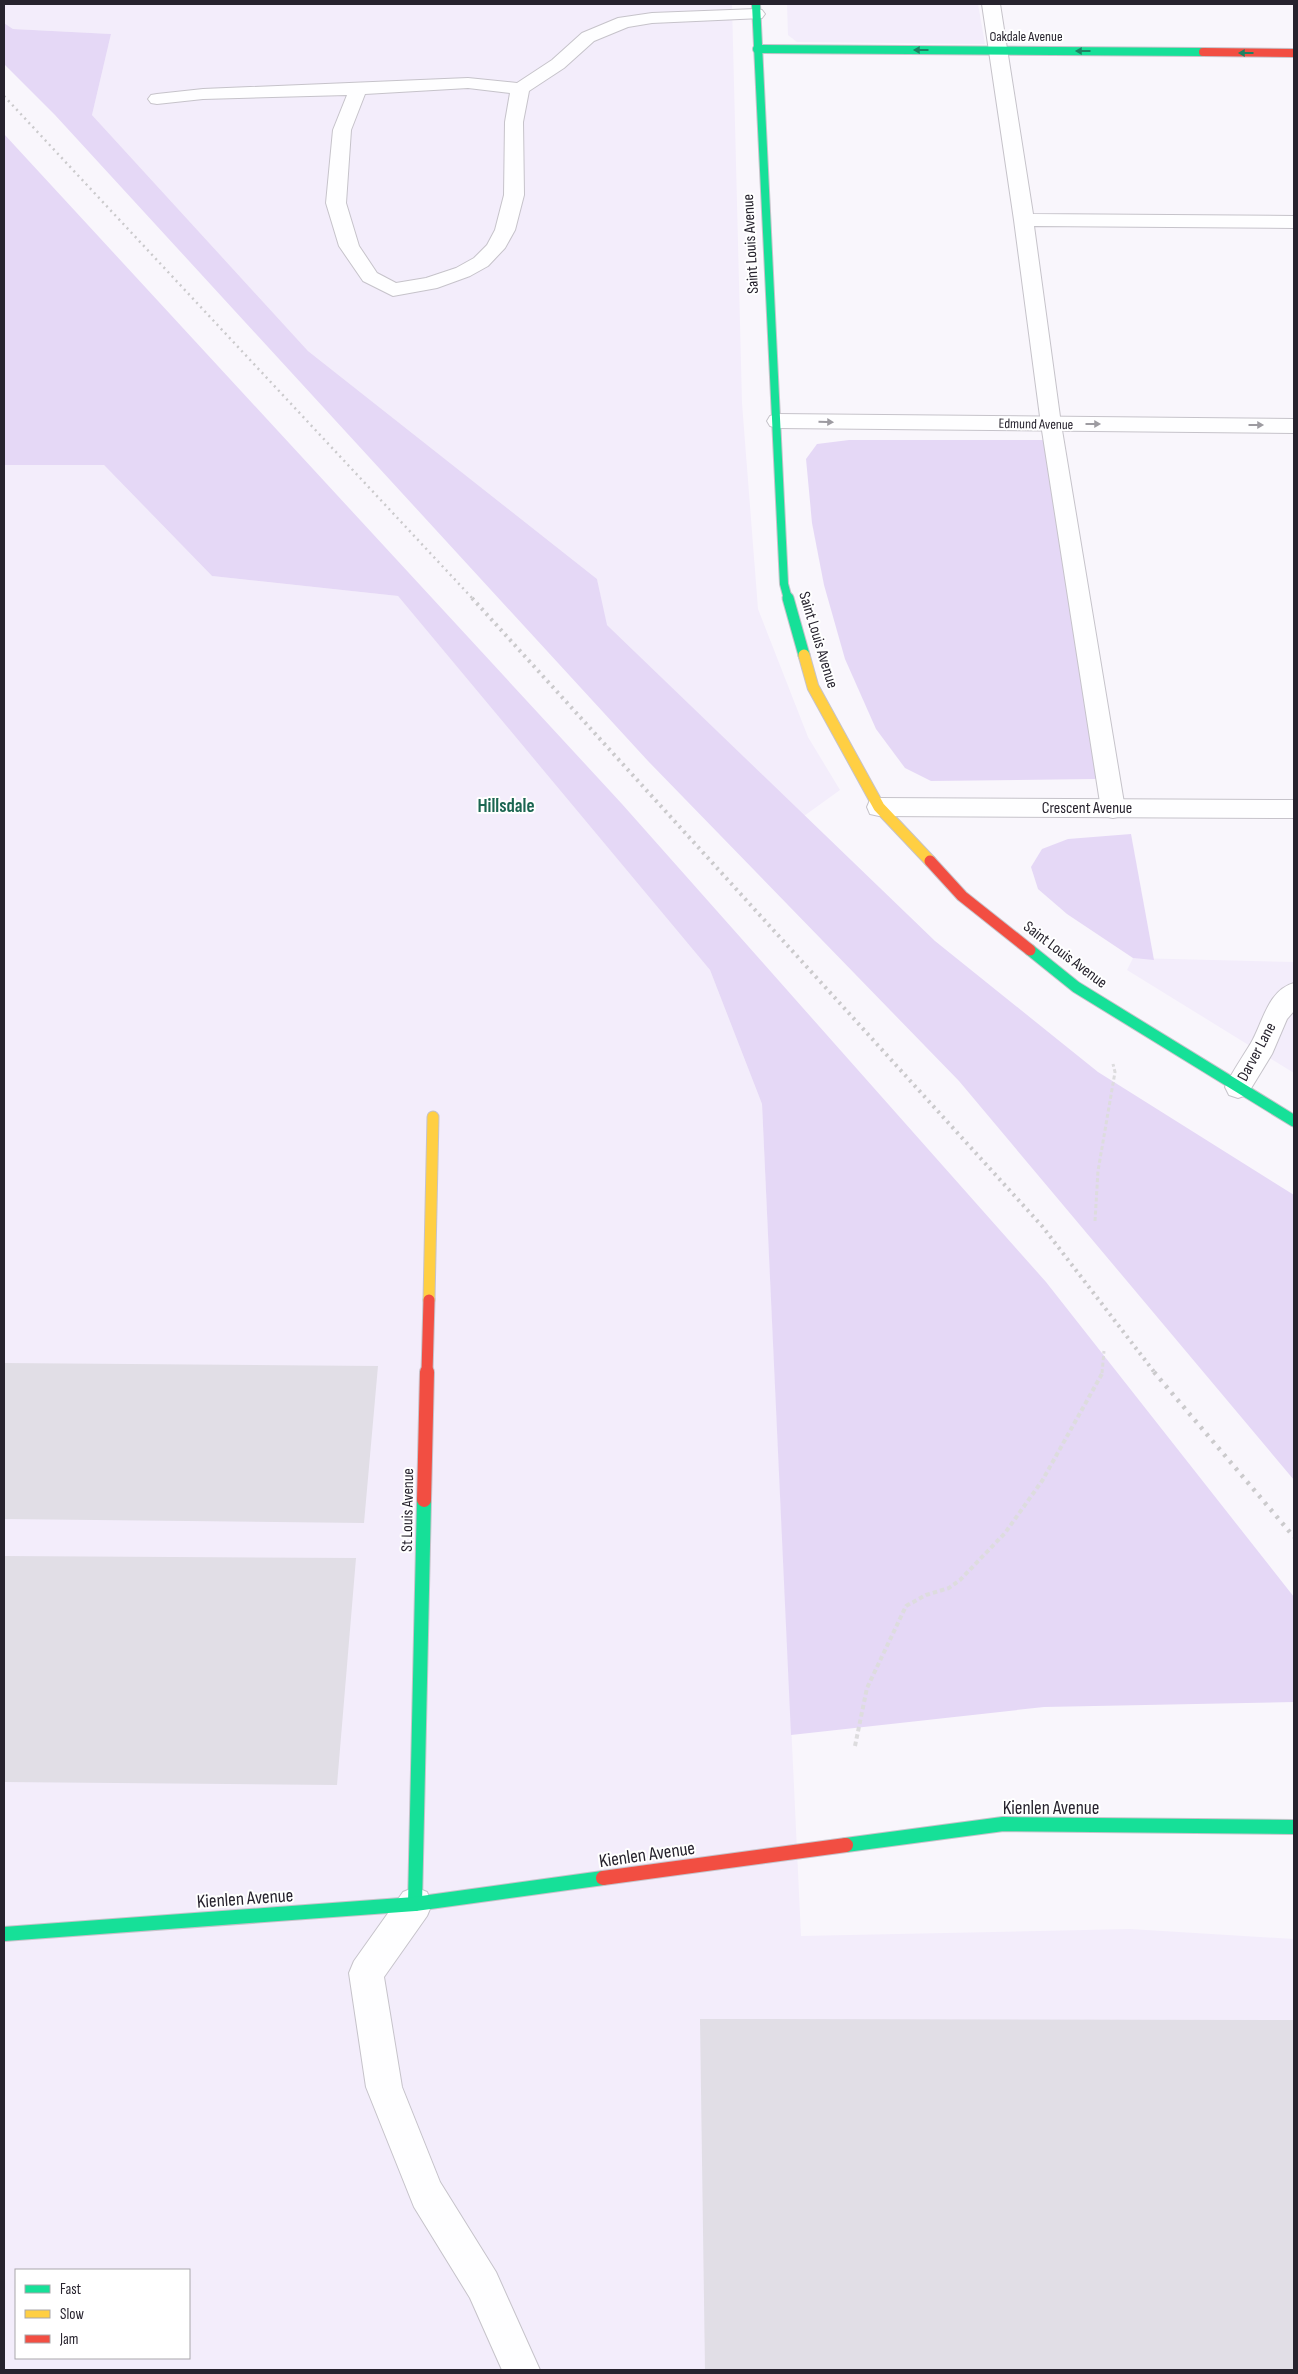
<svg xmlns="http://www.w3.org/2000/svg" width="1298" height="2374" viewBox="0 0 1298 2374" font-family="'Sofia Sans Condensed',sans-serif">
<rect width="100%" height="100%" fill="#f9f6fc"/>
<!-- built -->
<g fill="#f3edfb" fill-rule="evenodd">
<polygon points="4,4 732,4 742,403 758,609 808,737 840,790 804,816 606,624 597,579 308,351 92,115 111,34 13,29 4,23"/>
<polygon points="787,4 978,4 985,44 797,42 788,35"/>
<path d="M4 465H104L212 576 398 596 710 970 762 1104 801 1936 1130 1929 1294 1939V2370H4ZM16 2270H189V2358H16Z"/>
<polygon points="1133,958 1294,962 1294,1073 1127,970"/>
</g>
<!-- green -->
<g fill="#e5d8f6">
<polygon points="4,23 13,29 111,34 92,115 308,351 597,579 607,625 935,941 1098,1072 1294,1195 1294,1480 959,1081 648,761 55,115 4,64"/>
<polygon points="4,134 622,804 1046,1282 1294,1597 1294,1702 1044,1707 791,1735 762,1104 710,970 398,596 212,576 104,465 4,465"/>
<polygon points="849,440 1044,440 1096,779 931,781 905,768 876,729 845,659 824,585 812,523 806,459 817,444"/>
<polygon points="1131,834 1154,960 1133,958 1067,914 1038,889 1031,867 1042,849 1068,839"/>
</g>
<!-- building -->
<g fill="#e1dee6">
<polygon points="4,1363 378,1366 364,1523 4,1519"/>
<polygon points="4,1556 356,1558 337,1785 4,1782"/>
<polygon points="700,2019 1294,2020 1294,2370 705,2370"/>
</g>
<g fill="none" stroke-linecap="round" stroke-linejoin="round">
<defs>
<g id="lane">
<polygon points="982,4 1000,4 1033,214 1294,216 1294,228 1034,226 1061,424 1125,809 1122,816 1113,818 1104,816 1101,809 1041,424 1014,220"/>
<path d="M756 9 762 10 765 14 762 18 652 23 628 27 594 41 564 68 529 91 523 122 524 195 515 230 505 248 488 266 470 276 437 288 393 296 363 281 339 246 326 203 333 130 347 95 203 99 157 104 151 103 148 99 151 95 157 94 203 89 468 78 517 83 552 60 582 33 618 18 652 13ZM468 88 510 93 505 122 504 195 495 230 487 245 474 258 456 268 426 278 396 283 377 273 359 246 346 203 351 130 365 94Z"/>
<polygon points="415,1887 427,1892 432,1904 427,1916 384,1977 402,2087 440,2182 496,2272 540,2370 502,2370 470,2298 414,2207 366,2087 349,1973 354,1961 403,1892"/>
</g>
<g id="street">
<polygon points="777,414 1294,419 1294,433 777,428 770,426 767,421 770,416"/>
<polygon points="879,798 1294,800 1294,818 879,816 870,814 867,807 870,800"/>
<path d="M1294 983V1011L1287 1019 1272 1054 1247 1095 1238 1098 1229 1095 1225 1087C1232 1072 1242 1058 1251 1043 1263 1022 1268 990 1294 983Z"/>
</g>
<g id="fast-far2">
<polyline points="756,4 784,584 788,599"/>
<polyline points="757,49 1203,52"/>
</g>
<g id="fast-far1">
<polyline points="788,598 804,655"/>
<polyline points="1030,950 1076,987 1294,1121"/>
</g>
<g id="fast">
<polyline points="846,1845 1003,1824 1294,1827"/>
<polyline points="415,1904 424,1500"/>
<polyline points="4,1934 415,1904 603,1878"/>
</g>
<g id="slow">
<polyline points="804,655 813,687 879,807 930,861"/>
<polyline points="429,1300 433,1117"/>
</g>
<polyline id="jam-far2" points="1203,52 1294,53"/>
<g id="jam-far1">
<polyline points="930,861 962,896 1030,950"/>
<polyline points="427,1373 429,1300"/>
</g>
<g id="jam">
<polyline points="424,1500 427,1372"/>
<polyline points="603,1878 846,1845"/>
</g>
</defs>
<!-- lane casing -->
<use href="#lane" stroke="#c6c3ca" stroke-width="2"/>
<!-- street casing -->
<use href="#street" stroke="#c6c3ca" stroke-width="2"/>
<!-- fast-far2 casing -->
<use href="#fast-far2" stroke="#c6c3ca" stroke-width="10"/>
<!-- fast-far1 casing -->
<use href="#fast-far1" stroke="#c6c3ca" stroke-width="13"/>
<!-- fast casing -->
<use href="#fast" stroke="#c6c3ca" stroke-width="16"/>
<!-- slow casing -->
<use href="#slow" stroke="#c6c3ca" stroke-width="13"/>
<!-- jam-far2 casing -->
<use href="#jam-far2" stroke="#c6c3ca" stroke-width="10"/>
<!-- jam-far1 casing -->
<use href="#jam-far1" stroke="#c6c3ca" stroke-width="13"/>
<!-- jam casing -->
<use href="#jam" stroke="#c6c3ca" stroke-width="16"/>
<!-- path-far1 -->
<g stroke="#dddcde" stroke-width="3" stroke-dasharray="4 2.5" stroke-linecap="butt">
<polyline points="1095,1221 1098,1171 1115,1072 1113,1064"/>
<polyline points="1102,1373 1104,1351"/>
</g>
<!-- path -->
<polyline stroke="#dddcde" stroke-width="4" stroke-dasharray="4.5 3" stroke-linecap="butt" points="855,1746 867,1688 906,1606 926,1595 949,1588 960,1580 1005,1533 1042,1481 1103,1372"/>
<!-- lane -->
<use href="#lane" fill="#fefeff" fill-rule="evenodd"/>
<!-- street -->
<use href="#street" fill="#fefeff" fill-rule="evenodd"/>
<!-- fast-far2 -->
<use href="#fast-far2" stroke="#16e098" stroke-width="8"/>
<!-- fast-far1 -->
<use href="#fast-far1" stroke="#16e098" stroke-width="11"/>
<!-- fast -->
<use href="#fast" stroke="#16e098" stroke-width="14"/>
<!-- slow -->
<use href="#slow" stroke="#ffcf43" stroke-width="11"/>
<!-- jam-far2 -->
<use href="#jam-far2" stroke="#f24e42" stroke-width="8"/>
<!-- jam-far1 -->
<use href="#jam-far1" stroke="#f24e42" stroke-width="11"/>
<!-- jam -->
<use href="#jam" stroke="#f24e42" stroke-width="14"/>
<!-- rail-far2 -->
<polyline stroke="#cbcacc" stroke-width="2.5" stroke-dasharray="2 4" stroke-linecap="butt" points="4,96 473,599"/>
<!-- rail-far1 -->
<polyline stroke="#cbcacc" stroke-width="4" stroke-dasharray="2.5 4.5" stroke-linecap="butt" points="472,598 1042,1226 1155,1373"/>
<!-- rail -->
<polyline stroke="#cbcacc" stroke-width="4.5" stroke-dasharray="3 6" stroke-linecap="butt" points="1154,1372 1294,1537"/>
</g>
<!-- one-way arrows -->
<defs><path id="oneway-solid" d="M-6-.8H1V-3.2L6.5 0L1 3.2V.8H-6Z" transform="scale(1.25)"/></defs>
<g fill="#1e8263">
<use href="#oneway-solid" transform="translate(921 50) rotate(-180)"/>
<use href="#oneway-solid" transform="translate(1083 51) rotate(-180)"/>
<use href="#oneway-solid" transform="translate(1246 53) rotate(-180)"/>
</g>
<g fill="#9d9ba1">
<use href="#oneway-solid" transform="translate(826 422) rotate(1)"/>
<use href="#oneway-solid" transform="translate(1093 424)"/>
<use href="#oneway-solid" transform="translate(1256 425)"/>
</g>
<g text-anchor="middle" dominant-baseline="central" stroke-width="4" stroke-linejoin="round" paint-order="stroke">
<!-- far-street labels -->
<g font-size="14" fill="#27232e" stroke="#fff">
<text x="1026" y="36">Oakdale Avenue</text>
<text transform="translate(1036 424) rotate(1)">Edmund Avenue</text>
</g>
<!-- street labels -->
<g font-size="16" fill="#27232e" stroke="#fff">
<text transform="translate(751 244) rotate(-93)">Saint Louis Avenue</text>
<text transform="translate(818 640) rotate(73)">Saint Louis Avenue</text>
<text x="1087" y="808">Crescent Avenue</text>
<text transform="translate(1065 955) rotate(37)">Saint Louis Avenue</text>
<text transform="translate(1257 1052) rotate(-62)">Darver Lane</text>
<text transform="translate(408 1510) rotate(-89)">St Louis Avenue</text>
</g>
<!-- quarter labels -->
<g font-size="19" font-weight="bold" fill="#1b6651" stroke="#fff">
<text x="506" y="806">Hillsdale</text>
</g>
<!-- near-street labels -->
<g font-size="19" fill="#27232e" stroke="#fff">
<text x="1051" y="1808">Kienlen Avenue</text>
<text transform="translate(647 1855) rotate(-8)">Kienlen Avenue</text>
<text transform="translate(245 1899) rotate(-4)">Kienlen Avenue</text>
</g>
</g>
<!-- border -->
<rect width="1298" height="2374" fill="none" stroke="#27232e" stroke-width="10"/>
<!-- legend -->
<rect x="15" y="2269" width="175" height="90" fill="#ffffff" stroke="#a9a7ab"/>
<rect x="25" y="2285" width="25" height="8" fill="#16e098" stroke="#a9a7ab"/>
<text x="60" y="2294" font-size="15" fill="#27232e">Fast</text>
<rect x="25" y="2310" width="25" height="8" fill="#ffcf43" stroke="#a9a7ab"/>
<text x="60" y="2319" font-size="15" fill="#27232e">Slow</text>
<rect x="25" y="2335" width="25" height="8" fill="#f24e42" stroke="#a9a7ab"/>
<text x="60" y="2344" font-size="15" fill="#27232e">Jam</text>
</svg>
